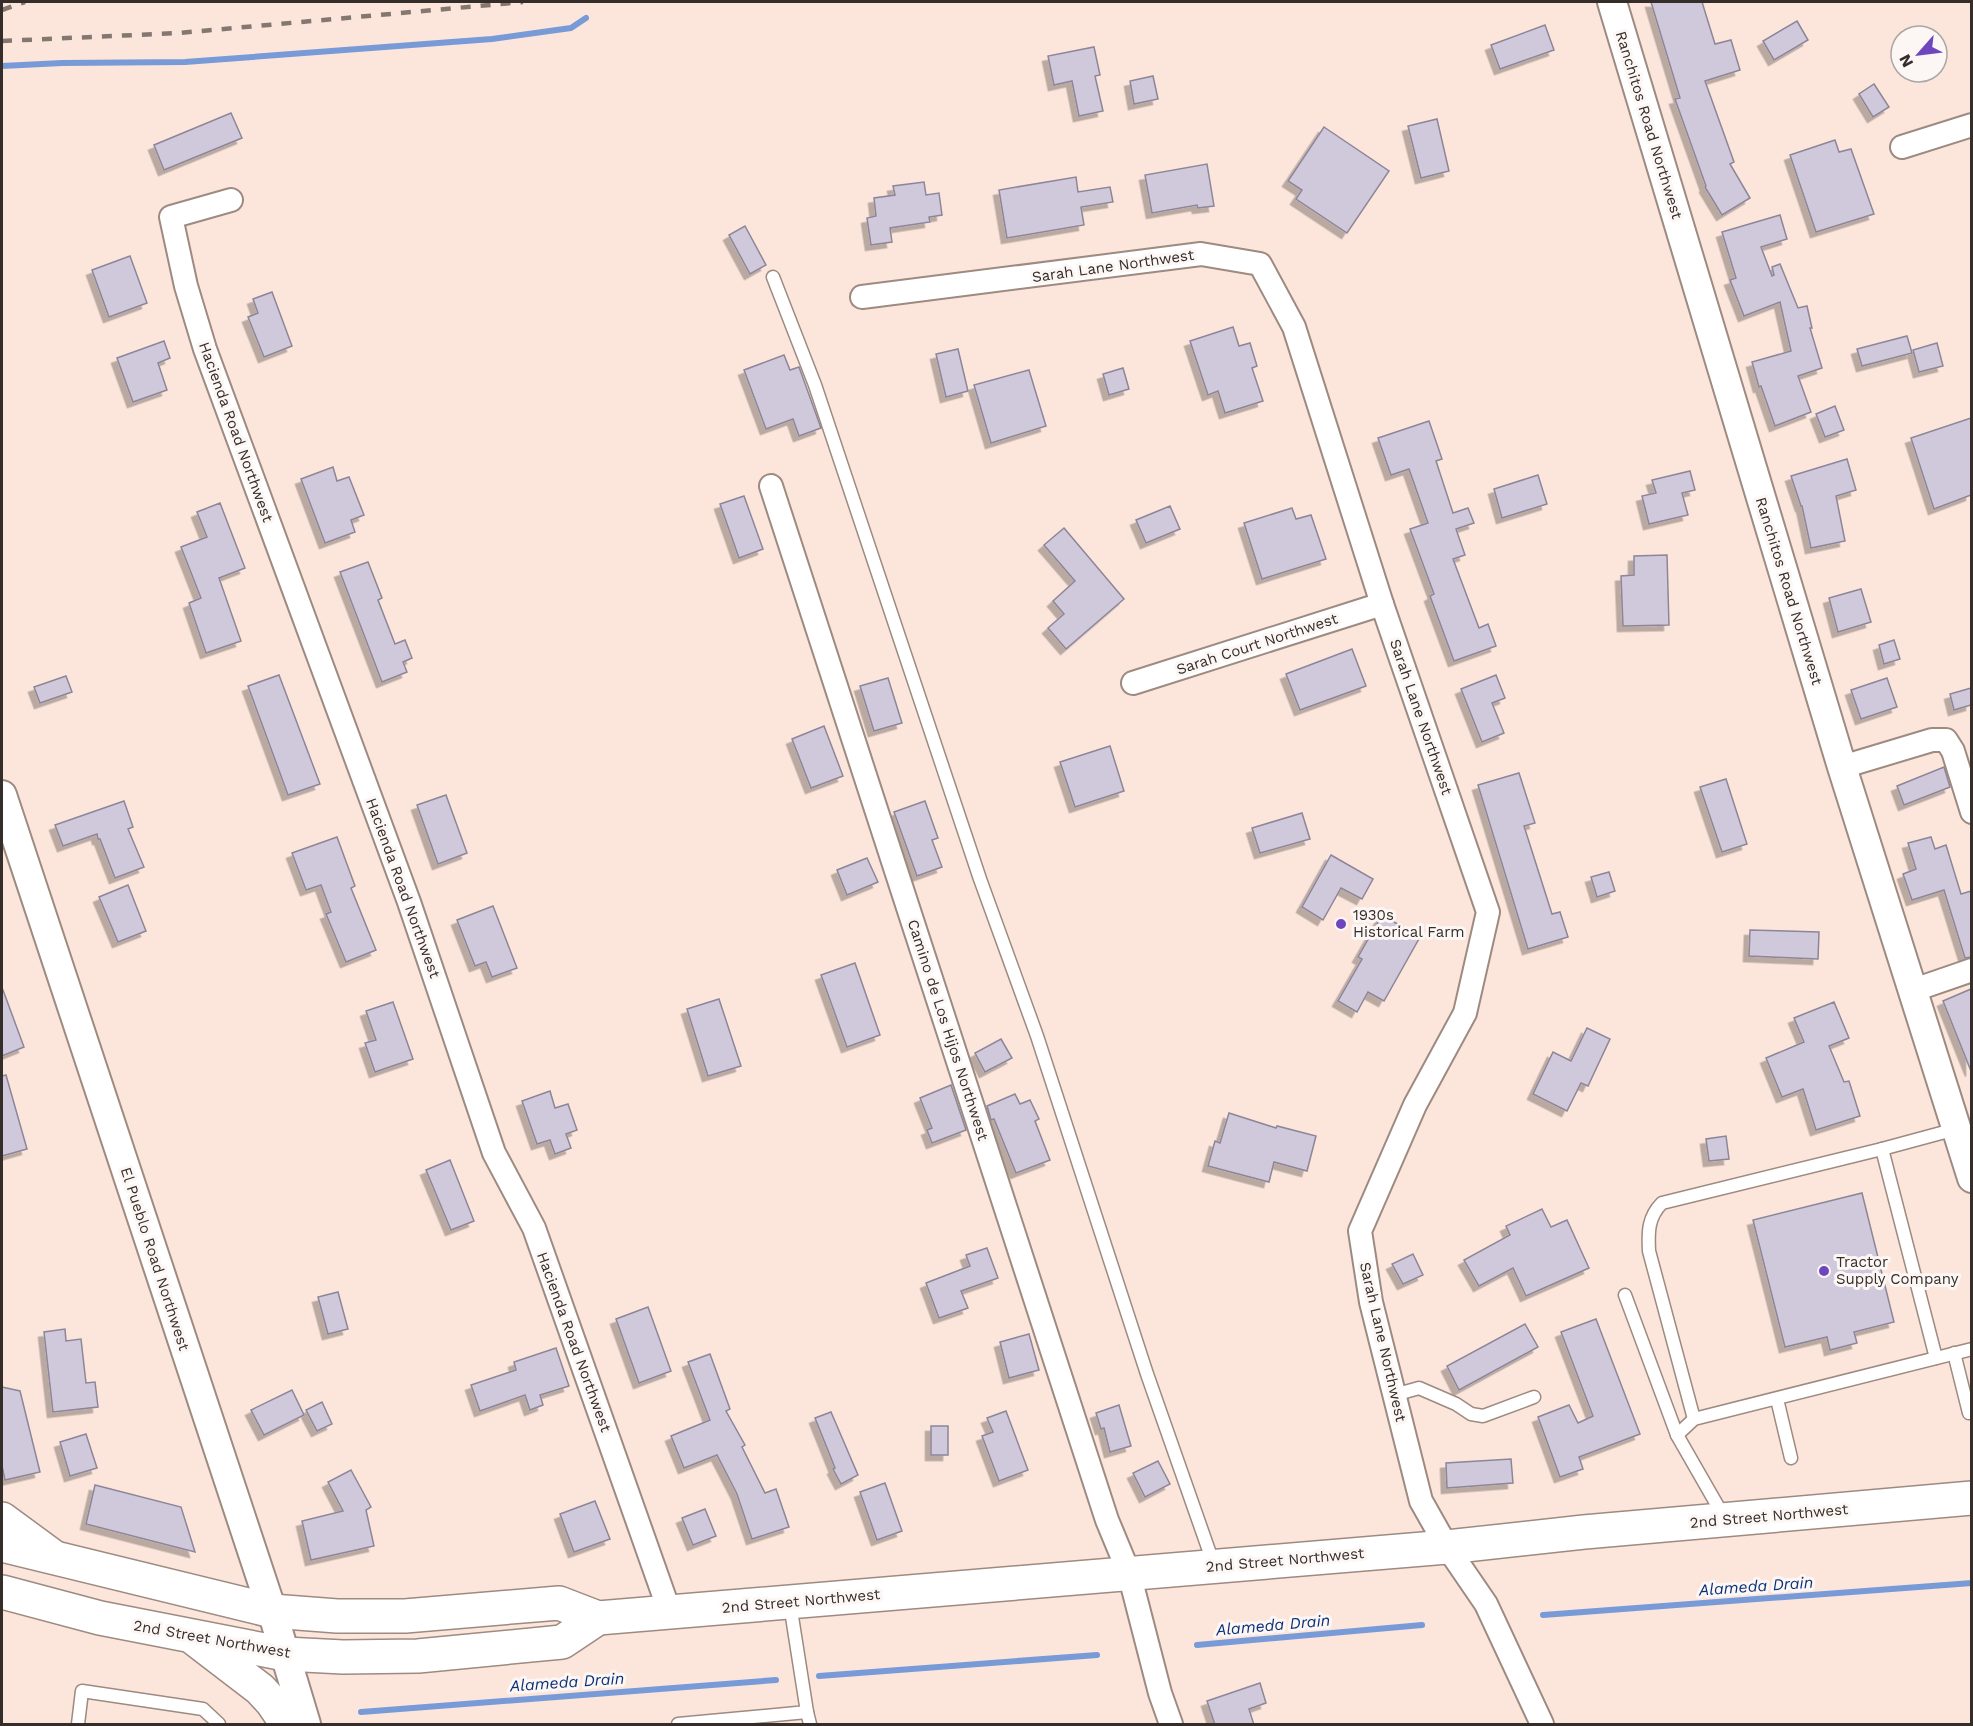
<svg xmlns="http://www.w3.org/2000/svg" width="1973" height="1726" viewBox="0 0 1973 1726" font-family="'Work Sans',sans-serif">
<defs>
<filter id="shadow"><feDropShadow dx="-5.5" dy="5.5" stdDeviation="0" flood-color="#0004"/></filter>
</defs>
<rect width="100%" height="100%" fill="#fce6dc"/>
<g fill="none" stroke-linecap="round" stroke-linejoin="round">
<!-- stream -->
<g stroke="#789bd8" stroke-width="6">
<polyline points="2,66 62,63 185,62 492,39 571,28 586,18"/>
<polyline points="1543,1615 1972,1583"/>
<polyline points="1197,1645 1422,1625"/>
<polyline points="819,1676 1097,1655"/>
<polyline points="361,1712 776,1680"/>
</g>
</g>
<!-- building -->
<g fill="#d0c8db" stroke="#8d8698" stroke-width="1.5" filter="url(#shadow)">
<polygon points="1651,2 1702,2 1715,44 1731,40 1740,70 1705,81 1734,162 1730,164 1750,198 1722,215 1705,187 1706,186 1675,99 1680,98"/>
<polygon points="1797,21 1808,40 1774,60 1763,41"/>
<polygon points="1545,25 1554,50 1500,69 1491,45"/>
<polygon points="1094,47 1100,75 1095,76 1103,111 1079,116 1072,81 1054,85 1048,56"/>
<polygon points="1153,76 1158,99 1134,104 1130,81"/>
<polygon points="1874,84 1889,107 1873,117 1859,94"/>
<polygon points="231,113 242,138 164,170 154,145"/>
<polygon points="1437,119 1449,171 1421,178 1408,126"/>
<polygon points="1324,127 1389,171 1347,233 1296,199 1302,190 1288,181"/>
<polygon points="1835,140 1839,152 1851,149 1874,214 1816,232 1790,155"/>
<polygon points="1207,164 1214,206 1198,208 1197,205 1152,213 1145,175"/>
<polygon points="1076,177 1078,192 1110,187 1113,202 1081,207 1084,225 1007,238 999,190"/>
<polygon points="924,182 926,195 939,193 942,215 929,217 930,222 890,228 892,242 871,245 867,218 876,216 874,198 895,195 893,186"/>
<polygon points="1780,215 1787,239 1761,247 1772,276 1774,275 1772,267 1780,264 1798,308 1807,306 1812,328 1810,328 1822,368 1798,376 1811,412 1775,426 1761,386 1759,387 1752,362 1791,351 1780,302 1744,316 1730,280 1736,278 1722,232"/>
<polygon points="745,226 766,265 750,274 729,235"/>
<polygon points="130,256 147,303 109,317 92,270"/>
<polygon points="272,292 292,346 264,357 248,317 258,313 253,299"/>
<polygon points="1233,327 1239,346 1250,343 1257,366 1252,368 1263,401 1225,413 1218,391 1208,395 1190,341"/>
<polygon points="1907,336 1912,353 1862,366 1857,349"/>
<polygon points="164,341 170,358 158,363 167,390 133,402 117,358"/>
<polygon points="1937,343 1943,366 1919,372 1913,350"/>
<polygon points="958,349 968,391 946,397 936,354"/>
<polygon points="784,355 790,370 799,367 821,428 799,436 793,419 766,429 744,370"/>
<polygon points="1123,368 1129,389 1109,395 1103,374"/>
<polygon points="1029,370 1046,426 991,443 974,385"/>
<polygon points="1835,406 1844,430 1825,437 1816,414"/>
<polygon points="1971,418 1971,495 1934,509 1911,438"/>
<polygon points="1429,421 1442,459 1436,461 1453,513 1468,508 1474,523 1456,529 1465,555 1453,559 1479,628 1488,624 1496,646 1454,661 1430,596 1434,594 1410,529 1428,523 1409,469 1391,475 1378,438"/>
<polygon points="1847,459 1856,490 1836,496 1845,541 1811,548 1802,506 1801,506 1791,476"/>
<polygon points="333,467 337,481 349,477 364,515 351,520 355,532 325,543 301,479"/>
<polygon points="1690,471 1695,490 1682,493 1688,515 1649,524 1642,496 1656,493 1652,480"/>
<polygon points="1538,475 1547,504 1502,518 1494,489"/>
<polygon points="744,496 763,549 739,558 720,504"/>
<polygon points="220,503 245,568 219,578 241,641 206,653 189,603 201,598 181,547 207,537 197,512"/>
<polygon points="1170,506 1180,529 1146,543 1136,520"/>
<polygon points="1292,508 1296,519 1311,515 1326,559 1262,579 1244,523"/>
<polygon points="1064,528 1124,599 1066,649 1048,628 1064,614 1053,601 1075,581 1044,545"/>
<polygon points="1667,555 1669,625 1623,626 1621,576 1634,575 1634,556"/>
<polygon points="368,562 382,598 378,600 395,644 405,640 412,658 403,662 407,672 382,682 340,572"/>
<polygon points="1861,589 1871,622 1838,632 1829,598"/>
<polygon points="1894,640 1900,659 1884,664 1879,645"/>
<polygon points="1352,649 1366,686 1300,710 1286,674"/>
<polygon points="279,675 320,784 288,795 248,686"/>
<polygon points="1496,675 1505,698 1492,703 1504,733 1482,742 1461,689"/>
<polygon points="66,676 72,692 40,703 34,687"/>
<polygon points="888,678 902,723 874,731 860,686"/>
<polygon points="1887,678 1897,707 1861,719 1851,690"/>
<polygon points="1971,688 1971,705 1954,710 1950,694"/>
<polygon points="824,726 843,776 811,788 792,739"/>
<polygon points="1110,746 1124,791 1075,807 1060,762"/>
<polygon points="1944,767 1950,787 1904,805 1897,786"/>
<polygon points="1519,773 1535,823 1524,826 1552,914 1560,912 1568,937 1528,949 1478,785"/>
<polygon points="1726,779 1747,844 1722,852 1700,787"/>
<polygon points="446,795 467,853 438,864 417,805"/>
<polygon points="124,801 133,827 128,829 144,867 115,878 100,839 98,839 97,834 63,846 55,825"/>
<polygon points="925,801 938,838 932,840 942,867 917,876 894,812"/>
<polygon points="1302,813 1310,839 1260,853 1252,828"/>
<polygon points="337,837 355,886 351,888 376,950 346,962 326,914 331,912 321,885 306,890 292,853"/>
<polygon points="1931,837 1935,849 1946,845 1961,894 1971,891 1971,957 1965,958 1944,890 1912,900 1903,874 1916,869 1908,843"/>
<polygon points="1331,855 1373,879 1362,899 1341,888 1323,920 1302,907"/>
<polygon points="867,858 878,882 847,895 837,870"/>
<polygon points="1609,872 1615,891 1597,897 1591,877"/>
<polygon points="128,885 146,931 118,942 99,897"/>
<polygon points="493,906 517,968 492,977 486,962 475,966 457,920"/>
<polygon points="1382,915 1420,937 1384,1001 1368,992 1357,1012 1338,1001 1362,959 1358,957"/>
<polygon points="1750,930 1819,932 1818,959 1749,956"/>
<polygon points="855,963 880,1035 847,1047 821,975"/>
<polygon points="1971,989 1971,1071 1943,1001"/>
<polygon points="3,990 24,1047 2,1056 2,991"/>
<polygon points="719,999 741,1066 708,1076 687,1009"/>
<polygon points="393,1002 413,1059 375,1072 365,1043 376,1040 366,1011"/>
<polygon points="1834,1002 1849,1038 1829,1046 1844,1082 1849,1081 1860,1116 1816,1130 1803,1089 1782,1097 1766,1058 1804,1042 1794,1018"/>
<polygon points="1587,1028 1610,1039 1588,1086 1581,1083 1567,1111 1533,1094 1553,1052 1571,1061"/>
<polygon points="1001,1039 1012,1058 985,1072 975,1053"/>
<polygon points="6,1075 27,1149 2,1156 2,1076"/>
<polygon points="951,1085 966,1130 932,1143 927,1130 932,1128 920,1098"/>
<polygon points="550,1091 555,1108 568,1104 577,1130 566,1134 571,1148 555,1154 550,1140 537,1144 522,1101"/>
<polygon points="1015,1094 1020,1104 1030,1100 1039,1119 1035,1121 1050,1160 1016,1173 994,1119 991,1120 987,1106"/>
<polygon points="1229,1113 1276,1128 1277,1126 1316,1136 1307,1171 1274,1162 1269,1182 1208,1166 1215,1141 1220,1143"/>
<polygon points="1726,1136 1729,1159 1709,1161 1706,1139"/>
<polygon points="450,1160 474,1221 451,1230 426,1170"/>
<polygon points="1862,1193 1894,1322 1854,1332 1857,1343 1830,1350 1827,1337 1785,1347 1753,1220"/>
<polygon points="1542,1209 1551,1227 1567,1220 1589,1268 1526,1296 1513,1268 1479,1286 1464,1260 1510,1235 1506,1226"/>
<polygon points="987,1248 998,1278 961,1291 968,1308 939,1318 926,1283 970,1266 966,1255"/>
<polygon points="1413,1254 1423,1275 1403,1284 1392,1264"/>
<polygon points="338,1292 348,1329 328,1334 318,1297"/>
<polygon points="648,1307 671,1371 639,1383 616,1319"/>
<polygon points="1596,1319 1640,1434 1579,1457 1583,1469 1560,1477 1538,1417 1569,1405 1578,1423 1593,1416 1561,1332"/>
<polygon points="1525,1324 1538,1347 1459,1390 1447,1366"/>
<polygon points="65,1329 66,1341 81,1339 86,1383 95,1382 98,1407 53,1412 44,1332"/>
<polygon points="1029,1334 1039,1370 1009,1378 1000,1342"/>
<polygon points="556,1348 569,1386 540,1395 543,1405 530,1410 525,1395 480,1411 471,1385 516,1370 514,1362"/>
<polygon points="710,1354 730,1409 726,1411 745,1445 742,1447 765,1493 776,1489 789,1527 752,1539 737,1494 717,1455 684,1468 671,1436 710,1420 688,1362"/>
<polygon points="2,1387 20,1391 40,1472 5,1480 2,1466"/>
<polygon points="292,1390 304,1415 264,1435 251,1410"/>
<polygon points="322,1402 332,1424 317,1431 306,1410"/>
<polygon points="1119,1405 1131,1446 1110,1452 1104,1428 1101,1429 1096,1413"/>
<polygon points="1006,1411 1028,1470 999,1481 982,1436 993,1432 987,1418"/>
<polygon points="831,1412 858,1475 841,1484 833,1469 835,1468 815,1418"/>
<rect x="931" y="1426" width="17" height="29"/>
<polygon points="86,1434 97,1468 70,1476 60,1442"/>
<polygon points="1511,1459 1513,1483 1447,1488 1446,1463"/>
<polygon points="1158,1461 1170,1484 1145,1497 1133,1473"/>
<polygon points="351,1470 371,1507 366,1510 374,1546 311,1560 302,1521 343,1511 328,1482"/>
<polygon points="885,1483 902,1531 877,1540 860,1492"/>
<polygon points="95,1485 181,1507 195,1552 86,1524"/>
<polygon points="595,1501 610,1539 574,1552 560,1514"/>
<polygon points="705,1509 716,1536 693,1545 682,1518"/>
<polygon points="1260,1683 1266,1703 1249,1709 1254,1725 1215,1725 1207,1701"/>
</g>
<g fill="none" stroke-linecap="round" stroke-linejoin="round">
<defs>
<g id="service">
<polyline points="773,277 815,385 980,879 1037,1036 1147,1374 1214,1565"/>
<polyline points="1625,1295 1677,1435 1724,1517"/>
<polyline points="1954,1353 1969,1413"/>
<polyline points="1936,1358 1882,1149 1956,1129"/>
<polyline points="1394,1395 1419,1388 1456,1404 1471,1414 1483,1416 1534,1397"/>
<polyline points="1777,1399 1791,1458"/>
<path d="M1694 1419 1649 1251C1648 1232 1648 1217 1662 1203L1882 1149"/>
<polyline points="1677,1435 1694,1419 1972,1349"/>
<polyline points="807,1712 810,1724"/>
<polyline points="78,1724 82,1691 203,1709 219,1724"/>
<polyline points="678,1724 807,1712 790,1604"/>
</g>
<g id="minor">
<polyline points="1902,147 1972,125"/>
<polyline points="231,200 171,217 186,286 205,349 409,902 494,1153 534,1228 670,1613"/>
<polyline points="862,297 1201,254 1260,264 1294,327 1382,604 1488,912 1465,1013 1415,1105 1360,1231 1371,1302 1421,1501 1447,1547 1486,1604 1542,1724"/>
<polyline points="771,486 1107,1520 1129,1573 1160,1693 1171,1724"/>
<polyline points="1133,683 1382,604"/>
<polyline points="1842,767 1932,740 1946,740 1953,751 1972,812"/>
<polyline points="1911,991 1972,970"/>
</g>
<g id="tertiary">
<polyline points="1612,2 1842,767 1972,1178"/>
<polyline points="2,795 272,1611 306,1724"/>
</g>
<g id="primary">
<polyline points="2,1545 272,1611 337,1616 405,1616 559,1603 598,1618 1447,1547 1584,1532 1972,1498"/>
<polyline points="2,1592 100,1618 285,1654 343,1657 418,1656 562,1642 598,1618"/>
<polyline points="196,1640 260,1689 272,1702 287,1724"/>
</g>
<polyline id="motorway" points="2,1519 51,1555"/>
</defs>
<!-- service casing -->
<use href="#service" stroke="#9d8a80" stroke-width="15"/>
<!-- minor casing -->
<use href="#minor" stroke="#9d8a80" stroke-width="26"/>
<!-- tertiary casing -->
<use href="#tertiary" stroke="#9d8a80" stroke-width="32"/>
<!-- primary casing -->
<use href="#primary" stroke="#9d8a80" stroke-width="36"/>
<!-- motorway casing -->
<use href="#motorway" stroke="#9d8a80" stroke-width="36"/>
<!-- service -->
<use href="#service" stroke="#fff" stroke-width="12"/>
<!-- minor -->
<use href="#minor" stroke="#fff" stroke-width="22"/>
<!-- tertiary -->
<use href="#tertiary" stroke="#fff" stroke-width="28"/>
<!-- primary -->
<use href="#primary" stroke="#fff" stroke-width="33"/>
<!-- motorway -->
<use href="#motorway" stroke="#fff" stroke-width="33"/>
<!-- rail -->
<g stroke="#847770" stroke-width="4.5" stroke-dasharray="10 10" stroke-linecap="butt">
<polyline points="2,10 25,2"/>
<polyline points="2,41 179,33 523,2"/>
</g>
</g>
<!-- markers -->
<g fill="#6e47bf" stroke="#fcf7f5" stroke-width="2">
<circle cx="1341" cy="924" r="6"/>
<circle cx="1824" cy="1271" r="6"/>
</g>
<g text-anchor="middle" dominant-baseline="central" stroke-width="6" stroke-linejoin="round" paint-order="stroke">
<!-- street labels -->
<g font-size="15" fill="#352d29" stroke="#fcf7f5">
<text transform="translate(1649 125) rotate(73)">Ranchitos Road Northwest</text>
<text transform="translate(1113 266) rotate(-8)">Sarah Lane Northwest</text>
<text transform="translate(236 432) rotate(70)">Hacienda Road Northwest</text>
<text transform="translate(1789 591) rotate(73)">Ranchitos Road Northwest</text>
<text transform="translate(1257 644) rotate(-18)">Sarah Court Northwest</text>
<text transform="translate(1421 717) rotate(71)">Sarah Lane Northwest</text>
<text transform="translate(403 888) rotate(70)">Hacienda Road Northwest</text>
<text transform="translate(948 1030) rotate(72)">Camino de Los Hijos Northwest</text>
<text transform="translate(155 1259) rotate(72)">El Pueblo Road Northwest</text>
<text transform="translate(574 1342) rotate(70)">Hacienda Road Northwest</text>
<text transform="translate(1383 1342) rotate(77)">Sarah Lane Northwest</text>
<text transform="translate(1769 1516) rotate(-5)">2nd Street Northwest</text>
<text transform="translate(1285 1560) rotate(-5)">2nd Street Northwest</text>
<text transform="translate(801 1601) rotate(-5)">2nd Street Northwest</text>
<text transform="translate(212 1639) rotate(10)">2nd Street Northwest</text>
</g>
<!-- poi labels -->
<g font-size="15" fill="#352d29" stroke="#fcf7f5" text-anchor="start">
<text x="1353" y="915">1930s<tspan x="1353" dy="17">Historical Farm</tspan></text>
<text x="1836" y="1262">Tractor<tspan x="1836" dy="17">Supply Company</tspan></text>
</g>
<!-- water labels -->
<g font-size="16" font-style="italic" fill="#093077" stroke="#fcf7f5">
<text transform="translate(1756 1586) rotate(-4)">Alameda Drain</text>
<text transform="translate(1273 1625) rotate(-5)">Alameda Drain</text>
<text transform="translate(567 1682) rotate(-4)">Alameda Drain</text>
</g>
</g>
<!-- border -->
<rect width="1973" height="1726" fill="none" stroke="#352d29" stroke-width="6"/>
<!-- north arrow -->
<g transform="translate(1919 54) rotate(242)"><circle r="28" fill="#fcf7f5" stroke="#aca6a3" stroke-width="1.5"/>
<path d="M0-4.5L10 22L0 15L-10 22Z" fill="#6e47bf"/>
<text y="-9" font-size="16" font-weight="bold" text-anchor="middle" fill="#352d29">N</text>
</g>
</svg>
